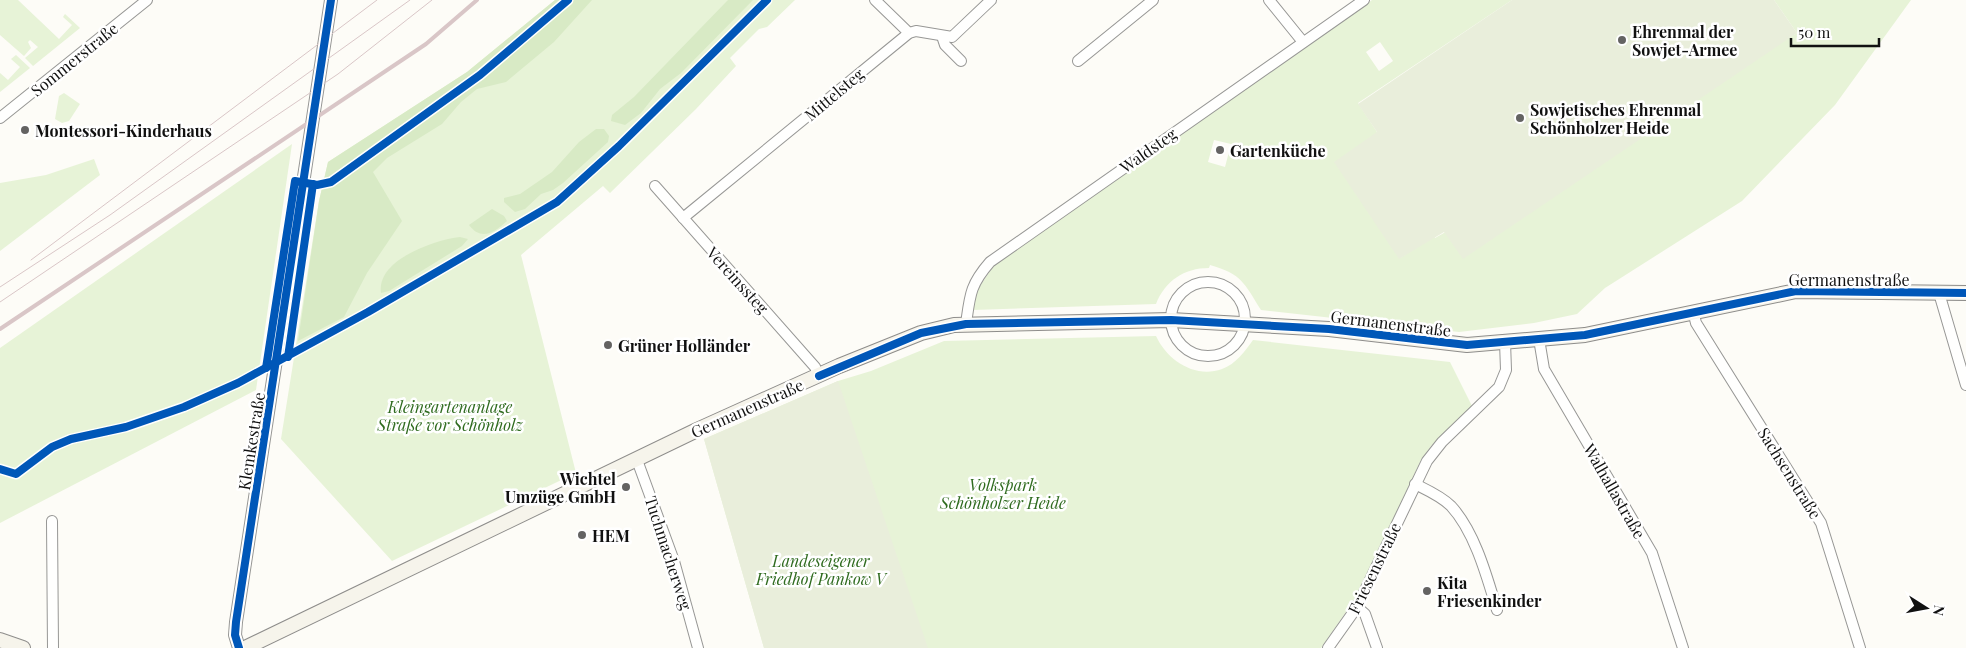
<svg xmlns="http://www.w3.org/2000/svg" width="1966" height="648" viewBox="0 0 1966 648" font-family="'Playfair Display',serif">
<rect width="100%" height="100%" fill="#fdfcf7"/>
<!-- green -->
<g fill="#e7f3d7" fill-rule="evenodd">
<polygon points="0,0 18,0 59,39 72,25 63,17 65,14 80,28 33,66 25,58 38,47 30,40 28,42 31,48 24,56 0,35"/>
<polygon points="555,0 795,0 767,27 759,29 730,58 736,66 696,109 610,193 603,186 521,255 576,473 392,561 281,439 319,201 328,162 467,72"/>
<path d="M1372 0H1512L1358 103 1377 132 1361 200 1400 258 1434 236 1435 238 1797 33 1774 0H1911L1835 105 1742 201 1605 288 1577 314 1534 323 1459 332 1261 310C1244 283 1242 274 1210 265L1209 268C1184 268 1165 281 1156 304L973 310 976 292 996 262ZM1380 42 1393 61 1379 71 1366 52ZM1214 140 1231 144 1225 167 1208 162Z"/>
<polygon points="16,55 30,68 0,92 0,73 8,80 20,67 11,59"/>
<polygon points="64,93 80,104 69,121 62,123 55,119 59,96"/>
<polygon points="292,144 256,390 0,523 0,348"/>
<polygon points="94,159 100,175 0,251 0,183 46,175"/>
<path d="M1156 336C1167 360 1195 379 1222 369 1236 364 1245 351 1253 340L1450 362 1472 406 1431 446 1421 460 1357 596 1321 648H764L704 439 838 381 871 371 944 341Z"/>
</g>
<!-- forest -->
<g fill="#d8eac5">
<polygon points="555,0 592,0 554,42 506,82 477,89 461,102 442,124 387,158 373,172 402,221 367,273 344,317 298,341 319,201 328,162 467,72"/>
<polygon points="728,0 753,0 681,73 660,89 641,113 625,125 611,121 612,115 634,97"/>
<polygon points="596,129 604,129 609,136 608,142 563,183 553,190 541,194 525,209 515,212 504,202 504,198 520,194 552,172 579,142"/>
<path d="M492 209 504 216 507 221C494 233 481 241 469 225Z"/>
<path d="M460 237 468 239 462 246 389 291 381 293C376 260 434 240 460 237Z"/>
</g>
<!-- cemetery -->
<g fill="#e9eedb">
<polygon points="1512,0 1774,0 1797,33 1463,259 1444,232 1399,259 1334,162 1377,132 1358,104"/>
<polygon points="838,381 928,648 764,648 704,439"/>
</g>
<g fill="none" stroke-linecap="round" stroke-linejoin="round">
<defs>
<g id="minor">
<polyline points="875,0 909,33"/>
<polyline points="1269,0 1303,42"/>
<polyline points="942,36 945,45 961,61"/>
<polyline points="1078,61 1153,0"/>
<polyline points="0,118 147,0"/>
<polyline points="655,186 815,367 819,376"/>
<polyline points="683,218 909,33 916,31 952,37 991,0"/>
<circle cx="1208" cy="319" r="37"/>
<polyline points="1939,293 1966,385"/>
<polyline points="1693,311 1696,323 1821,523 1860,648"/>
<path d="M966 324C970 295 970 285 990 262L1364 0"/>
<polyline points="1539,339 1544,369 1652,553 1683,648"/>
<polyline points="637,460 674,561 698,648"/>
<path d="M1415 484C1427 490 1441 496 1451 506 1475 532 1487 577 1497 610"/>
<polyline points="52,521 53,648"/>
<polyline points="1357,607 1365,614 1377,648"/>
<polyline points="1328,648 1357,607 1427,461 1442,442 1499,387 1506,370 1505,342"/>
</g>
<polyline id="tertiary" points="239,648 235,635 236,622 331,0"/>
<g id="secondary">
<polyline points="0,640 23,648"/>
<polyline points="245,648 697,430 839,366 921,333 954,325 1171,320 1329,329 1467,345 1585,335 1796,291 1966,293"/>
</g>
</defs>
<!-- minor casing -->
<use href="#minor" stroke="#979795" stroke-width="12"/>
<!-- tertiary casing -->
<use href="#tertiary" stroke="#979795" stroke-width="14"/>
<!-- secondary casing -->
<use href="#secondary" stroke="#8e8d8b" stroke-width="16"/>
<!-- minor -->
<use href="#minor" stroke="#fffffe" stroke-width="10"/>
<!-- tertiary -->
<use href="#tertiary" stroke="#fffffe" stroke-width="12"/>
<!-- secondary -->
<use href="#secondary" stroke="#f6f4eb" stroke-width="14"/>
<!-- tram -->
<g stroke="#d9c6c7" stroke-width="1">
<polyline points="31,260 377,0"/>
<polyline points="0,287 110,215 410,0"/>
<polyline points="0,302 338,74 432,0"/>
</g>
<!-- rail -->
<polyline stroke="#d9c6c7" stroke-width="4" points="0,329 426,44 477,0"/>
<defs>
<g id="cycleway">
<polyline points="288,357 313,184"/>
<polyline points="266,368 295,181 317,185 331,182 480,75 568,0"/>
<polyline points="819,376 921,333 966,324 1171,320 1329,329 1467,345 1585,335 1796,291 1966,293"/>
<polyline points="0,469 16,474 52,447 71,439 126,427 184,407 238,383 368,312 557,202 619,146 767,0"/>
<polyline points="239,648 235,635 236,622 331,0"/>
</g>
</defs>
<!-- cycleway casing -->
<use href="#cycleway" stroke="#fff" stroke-width="11"/>
<!-- cycleway -->
<use href="#cycleway" stroke="#0057b8" stroke-width="8"/>
</g>
<!-- markers -->
<g fill="#646362" stroke="#fff" stroke-width="2">
<circle cx="1622" cy="40" r="5"/>
<circle cx="1520" cy="118" r="5"/>
<circle cx="25" cy="130" r="5"/>
<circle cx="1220" cy="150" r="5"/>
<circle cx="608" cy="345" r="5"/>
<circle cx="626" cy="487" r="5"/>
<circle cx="582" cy="535" r="5"/>
<circle cx="1427" cy="591" r="5"/>
</g>
<g text-anchor="middle" dominant-baseline="central" stroke-width="5" stroke-linejoin="round" paint-order="stroke">
<!-- poi labels -->
<g font-size="16" font-weight="bold" fill="#111" stroke="#fff" text-anchor="start">
<text x="1632" y="31">Ehrenmal der<tspan x="1632" dy="18">Sowjet-Armee</tspan></text>
<text x="1530" y="109">Sowjetisches Ehrenmal<tspan x="1530" dy="18">Schönholzer Heide</tspan></text>
<text x="35" y="130">Montessori-Kinderhaus</text>
<text x="1230" y="150">Gartenküche</text>
<text x="618" y="345">Grüner Holländer</text>
<text x="616" y="478" text-anchor="end">Wichtel<tspan x="616" dy="18">Umzüge GmbH</tspan></text>
<text x="592" y="535">HEM</text>
<text x="1437" y="582">Kita<tspan x="1437" dy="18">Friesenkinder</tspan></text>
</g>
<!-- street labels -->
<g font-size="16" fill="#111" stroke="#fff">
<text transform="translate(74 59) rotate(-39)">Sommerstraße</text>
<text transform="translate(834 94) rotate(-40)">Mittelsteg</text>
<text transform="translate(1148 150) rotate(-35)">Waldsteg</text>
<text x="1849" y="279">Germanenstraße</text>
<text transform="translate(738 280) rotate(48)">Vereinssteg</text>
<text transform="translate(1391 323) rotate(7)">Germanenstraße</text>
<text transform="translate(747 408) rotate(-24)">Germanenstraße</text>
<text transform="translate(251 441) rotate(-81)">Klemkestraße</text>
<text transform="translate(1790 473) rotate(58)">Sachsenstraße</text>
<text transform="translate(1615 491) rotate(60)">Walhallastraße</text>
<text transform="translate(669 553) rotate(72)">Tuchmacherweg</text>
<text transform="translate(1374 568) rotate(-64)">Friesenstraße</text>
</g>
<!-- park labels -->
<g font-size="16" font-style="italic" fill="#2f6b1f" stroke="#fff">
<text x="450" y="406">Kleingartenanlage<tspan x="450" dy="18">Straße vor Schönholz</tspan></text>
<text x="1003" y="484">Volkspark<tspan x="1003" dy="18">Schönholzer Heide</tspan></text>
<text x="821" y="560">Landeseigener<tspan x="821" dy="18">Friedhof Pankow V</tspan></text>
</g>
</g>
<!-- north arrow -->
<g transform="translate(1926 608) rotate(101)" stroke="#ffffff" stroke-width="4" paint-order="stroke">
<path d="M0-4L9 19L0 12L-9 19Z" fill="#111111"/>
<text y="-8" font-size="14" font-weight="bold" text-anchor="middle" fill="#111111">N</text>
</g>
<!-- scale -->
<path d="M1791 38v8h88v-8" fill="none" stroke="#111111" stroke-width="2.5"/>
<text x="1798" y="38" font-size="15" fill="#111111" stroke="#ffffff" stroke-width="4" paint-order="stroke">50 m</text>
</svg>
